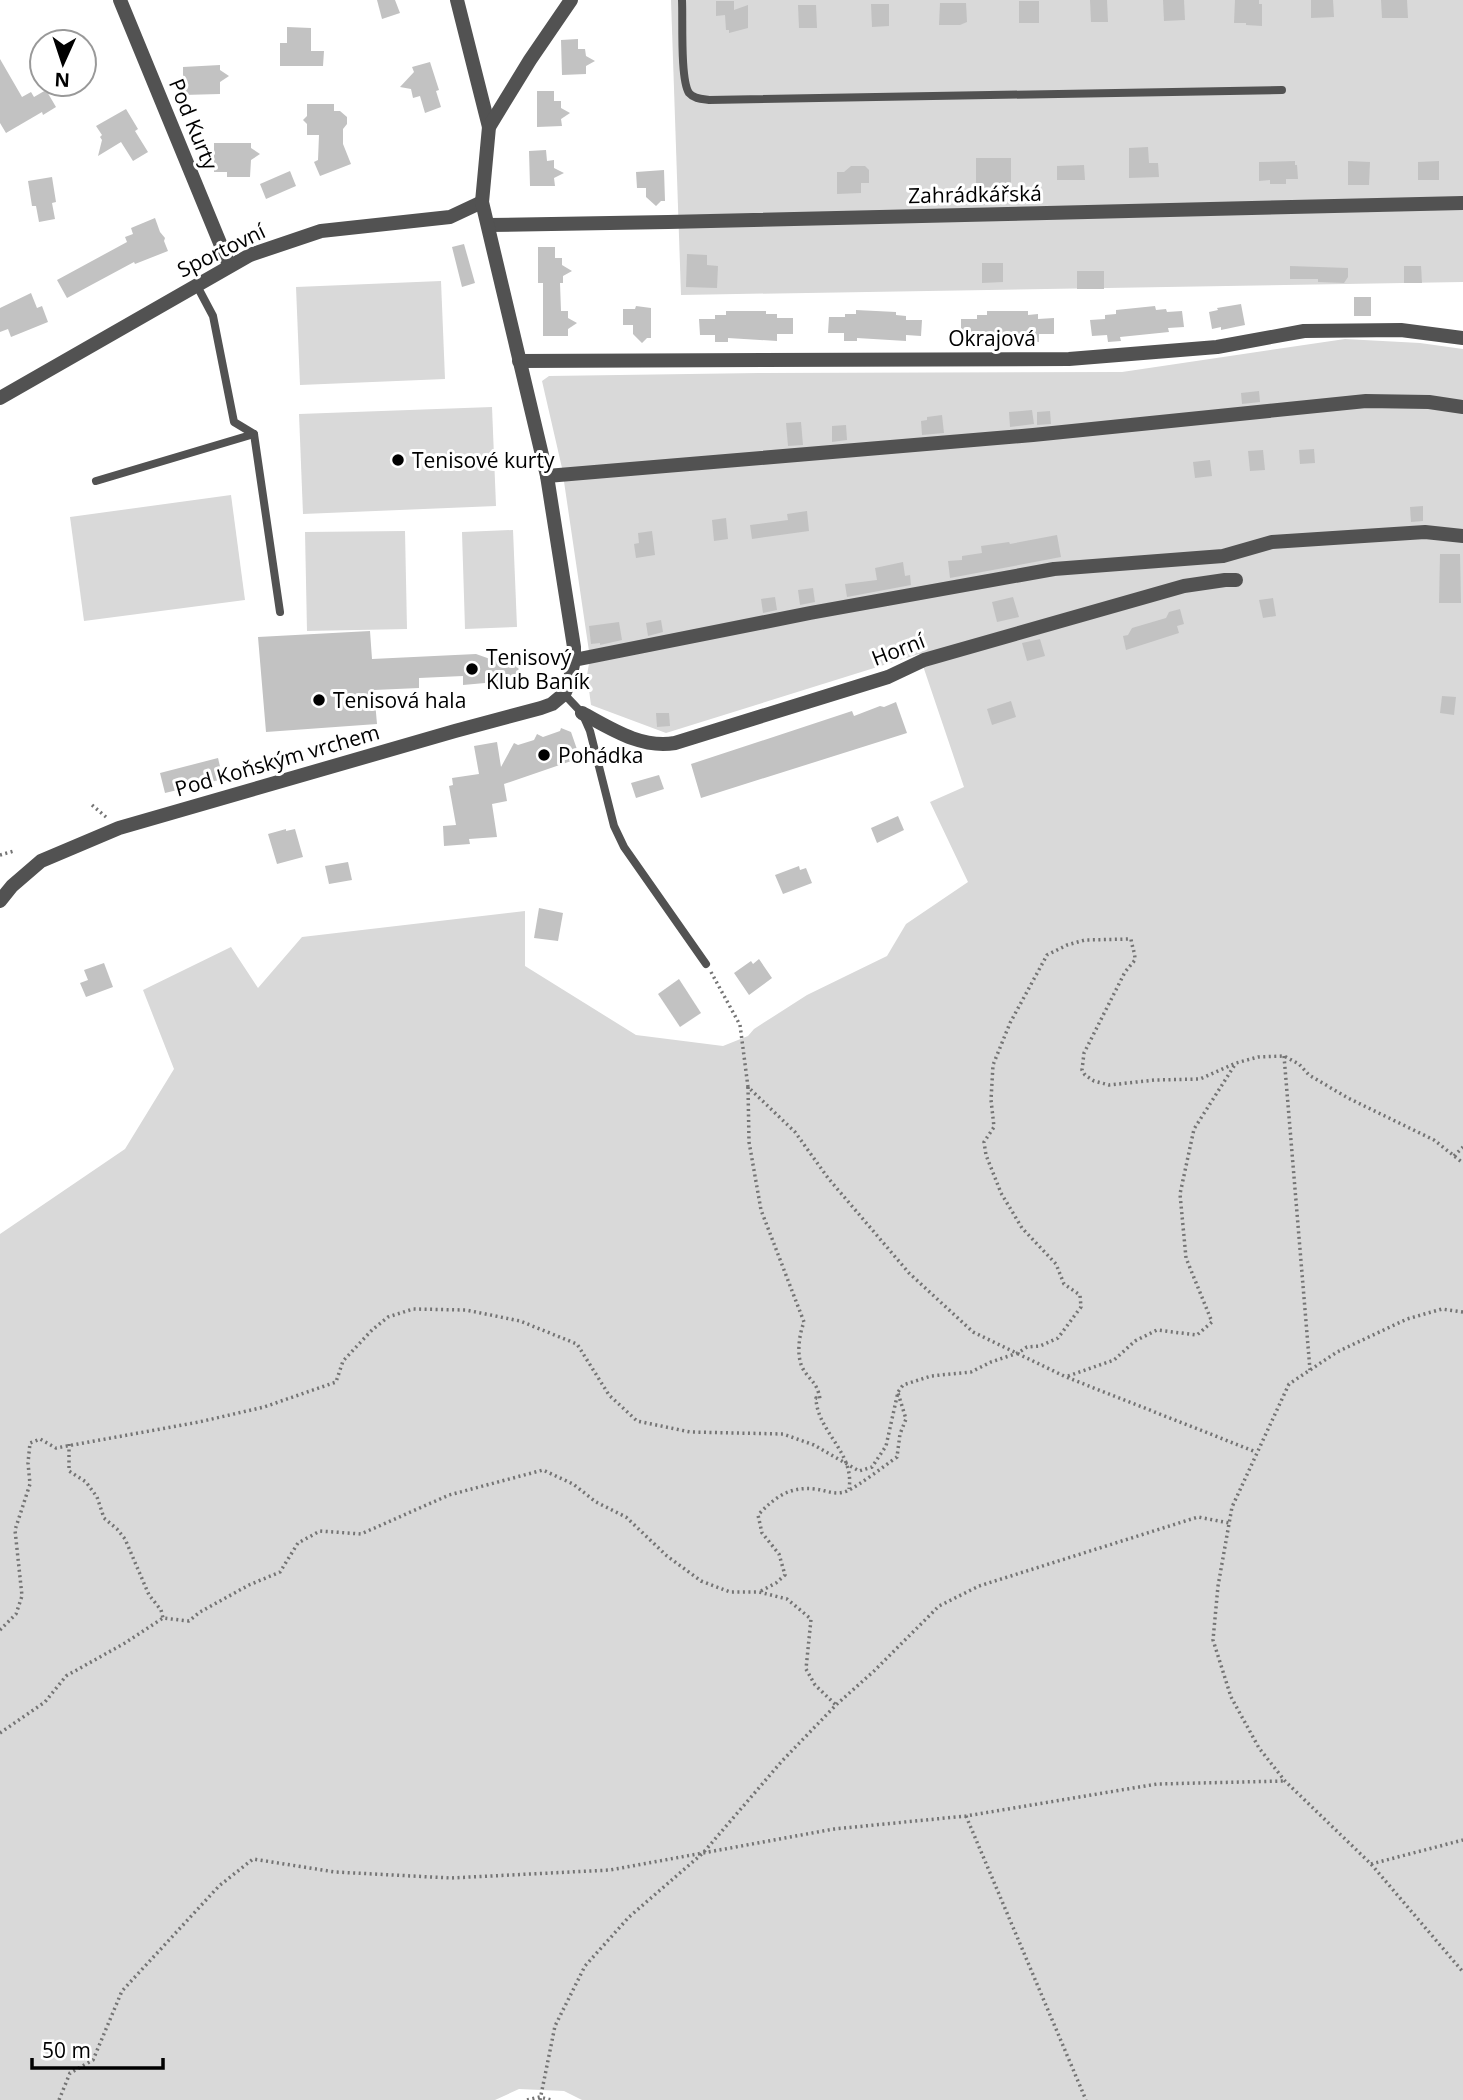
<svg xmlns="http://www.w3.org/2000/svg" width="1463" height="2100" viewBox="0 0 1463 2100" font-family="'Open Sans',sans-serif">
<rect width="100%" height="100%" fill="#fff"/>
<!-- green -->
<g fill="#d9d9d9">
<polygon points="671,0 1463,0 1463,282 681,295"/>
<polygon points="441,281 445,379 300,385 296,287"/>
<polygon points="1345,339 1420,343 1463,349 1463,2100 582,2100 564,2091 519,2089 495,2100 0,2100 0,1234 125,1149 174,1069 143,990 231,947 258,988 302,937 525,911 525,966 636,1035 723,1046 748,1036 754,1029 807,995 887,956 906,924 968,882 930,802 964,787 919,654 666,733 591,705 587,675 590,658 562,468 542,381 549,376 759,373 1122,372"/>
<polygon points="492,407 496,506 303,514 299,414"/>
<polygon points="231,495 245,600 84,621 70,517"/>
<polygon points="513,530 517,627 465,629 462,532"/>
<polygon points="405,531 407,629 307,631 305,532"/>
</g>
<!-- building -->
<g fill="#c2c2c2">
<polygon points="377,0 395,0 400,13 382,19"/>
<polygon points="1090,0 1107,0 1108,22 1091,22"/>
<polygon points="1163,0 1184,0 1185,20 1164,21"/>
<polygon points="1235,0 1259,0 1259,4 1262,4 1262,26 1246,25 1246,23 1234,23"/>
<polygon points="1311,0 1333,0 1334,17 1311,18"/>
<polygon points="1381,0 1407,0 1408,18 1382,18"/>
<polygon points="716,1 734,1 734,10 748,5 748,28 729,33 729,30 726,30 725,15 716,16"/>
<rect x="1019" y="1" width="20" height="22"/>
<polygon points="940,3 966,3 967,22 960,25 939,25"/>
<polygon points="871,4 889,4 889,26 872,27"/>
<polygon points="798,5 816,5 817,28 799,28"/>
<polygon points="287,27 311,28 311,51 324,51 323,66 280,66 280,43 287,43"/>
<polygon points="578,39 578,49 585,49 586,56 595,61 586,66 586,74 562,75 561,40"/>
<polygon points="0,59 22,97 31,92 34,97 46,90 56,107 43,115 42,112 6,133 0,123"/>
<polygon points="430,62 439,90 436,91 441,107 425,113 420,96 413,98 411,89 400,87 414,72 412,67"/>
<polygon points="220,65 220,70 229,76 220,82 220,94 183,95 183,85 179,81 183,77 183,67"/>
<polygon points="537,91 554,91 554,101 561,101 561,108 570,113 561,119 562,126 537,127"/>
<polygon points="307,104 334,104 334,111 340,111 347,117 347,124 343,129 343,144 351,164 320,176 314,162 318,160 319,135 307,135 307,124 303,120 307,116"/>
<polygon points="126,109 138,129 135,131 148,152 133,161 121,142 98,156 102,140 100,137 102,135 96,126"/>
<polygon points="214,143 251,143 251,148 260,154 251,160 250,177 227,177 227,172 214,172"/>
<polygon points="1148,147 1149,163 1158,163 1159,177 1129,178 1129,148"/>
<polygon points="546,150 547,161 554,160 554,168 564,173 554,178 555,186 530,186 529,151"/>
<polygon points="976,158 1011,158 1011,187 976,188"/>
<polygon points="1295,161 1295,165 1297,165 1298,179 1286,179 1286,184 1270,184 1270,180 1259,181 1259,162"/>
<polygon points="1348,161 1370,162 1369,185 1348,185"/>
<polygon points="1439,161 1439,180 1418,180 1418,162"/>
<polygon points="1084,165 1085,180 1057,180 1057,166"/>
<polygon points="851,166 865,166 869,170 869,183 861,183 861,193 837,194 837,172 844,172"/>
<polygon points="664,170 665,201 661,201 656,206 646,197 646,188 637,188 636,172"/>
<polygon points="290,171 296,186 266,199 260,184"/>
<polygon points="52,177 56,202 52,203 55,219 39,222 36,206 32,206 28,181"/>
<polygon points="155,218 160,232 165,238 164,241 168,251 135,264 134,262 67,298 57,280 127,242 125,237 133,234 131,228"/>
<polygon points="464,244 475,283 462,287 452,247"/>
<polygon points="538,247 555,247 555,258 562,258 562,265 572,271 563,276 563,283 560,283 561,311 568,311 568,318 577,323 568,329 568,336 543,336 543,283 538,283"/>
<polygon points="687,254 707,255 707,265 718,266 717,288 686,287"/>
<polygon points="982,263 1003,263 1003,282 982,283"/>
<polygon points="1290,266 1348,268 1348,277 1344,283 1318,282 1318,279 1290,279"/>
<polygon points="1404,266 1421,266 1422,283 1404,283"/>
<rect x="1077" y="271" width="27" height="18"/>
<polygon points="31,293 37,308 42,306 48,322 11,337 8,329 0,332 0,308"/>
<rect x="1354" y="297" width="17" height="19"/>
<polygon points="1241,304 1245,325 1221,330 1221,327 1212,329 1209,312 1218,310 1217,308"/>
<polygon points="636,306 651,308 651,338 647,338 642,343 633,334 633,325 623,325 623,309 635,309"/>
<polygon points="1155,306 1156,310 1166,309 1167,312 1182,311 1184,327 1168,328 1169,332 1120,337 1121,341 1108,342 1107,335 1092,336 1090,320 1105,319 1105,315 1116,314 1116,310"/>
<polygon points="856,310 896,312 896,315 906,316 906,320 922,320 921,336 906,335 906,341 857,338 857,341 844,341 844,333 828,333 829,317 845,317 845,314 856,314"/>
<polygon points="726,311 766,311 766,314 777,314 777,318 793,318 793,334 777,334 777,341 728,338 728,342 715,342 715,335 700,335 699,319 715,319 715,315 726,315"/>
<polygon points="987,311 1028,311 1028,315 1038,314 1038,319 1054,318 1054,334 1039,334 1039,342 990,338 990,342 977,342 977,334 961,335 961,319 977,319 977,315 987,315"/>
<polygon points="1259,391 1260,402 1242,404 1241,393"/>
<polygon points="1032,410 1034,424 1010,427 1009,412"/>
<polygon points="1050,411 1051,424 1037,425 1037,412"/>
<polygon points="942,415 944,433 922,435 921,421 927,420 927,417"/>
<polygon points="801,422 803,445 788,446 786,423"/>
<polygon points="846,425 847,440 832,442 832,426"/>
<polygon points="1314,449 1315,463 1300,464 1299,450"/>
<polygon points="1263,450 1265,470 1250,471 1248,451"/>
<polygon points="1210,460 1212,476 1195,478 1193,462"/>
<polygon points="1423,506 1423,521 1411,522 1410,507"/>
<polygon points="807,511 809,531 752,539 750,525 788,520 787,514"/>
<polygon points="726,518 728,539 714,541 712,520"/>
<polygon points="652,531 655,555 636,558 634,544 639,543 638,533"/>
<polygon points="1057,535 1061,557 950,578 948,561 962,560 962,556 982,553 981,546 1009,542 1010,544"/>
<polygon points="1440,554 1460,554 1461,603 1439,603"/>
<polygon points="903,562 905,576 910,575 911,585 847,597 845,584 877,580 875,568"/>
<polygon points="813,588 815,602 800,605 798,590"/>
<polygon points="775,597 777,610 763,613 761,599"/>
<polygon points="1013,597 1019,617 997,622 992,602"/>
<polygon points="1273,598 1276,616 1263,618 1259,600"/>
<polygon points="1180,609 1184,624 1177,626 1179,633 1126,650 1123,636 1128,635 1132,628 1166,618 1169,612"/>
<polygon points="661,620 663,632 648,636 646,623"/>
<polygon points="619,622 622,640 600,645 600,643 591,644 589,626"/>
<polygon points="370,631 372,659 476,654 493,660 518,659 519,680 463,685 463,676 419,678 419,688 374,690 377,724 266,732 258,637"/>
<polygon points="1040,639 1045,656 1027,661 1022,643"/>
<polygon points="1442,696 1456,697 1454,715 1440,713"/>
<polygon points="1011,701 1016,717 992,725 987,709"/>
<polygon points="896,702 907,733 701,798 691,764 852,711 854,716 880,706 884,707"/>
<polygon points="656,713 669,713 670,726 657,727"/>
<polygon points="561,728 571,732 580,758 504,784 507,801 492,804 497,837 469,839 470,844 444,846 443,826 456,825 449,786 453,785 452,778 479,774 474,746 497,742 501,767 514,743 518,745 534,740 537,734 543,737 560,731"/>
<polygon points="218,758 223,779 165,793 160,773"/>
<polygon points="659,775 664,789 636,798 631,783"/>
<polygon points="898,816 904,830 877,843 871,828"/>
<polygon points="286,829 286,831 295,829 303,857 277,864 268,834"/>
<polygon points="348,862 352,880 329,884 325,866"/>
<polygon points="799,866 800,870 806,868 812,883 783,894 775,875"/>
<polygon points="539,908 563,913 558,941 534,938"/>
<polygon points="759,959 772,978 749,995 734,973 751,961 753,964"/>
<polygon points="104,963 113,987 86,997 80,983 88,980 84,970"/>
<polygon points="679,979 701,1013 680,1027 658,994"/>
</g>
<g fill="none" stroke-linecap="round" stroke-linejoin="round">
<!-- path -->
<g stroke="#747474" stroke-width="3.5" stroke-dasharray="2 3.5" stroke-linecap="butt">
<polyline points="92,805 106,817"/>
<polyline points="0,855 14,851"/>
<polyline points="711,972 740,1025 748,1087 795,1132 828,1178 909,1273 973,1332 1066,1377 1256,1452"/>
<polyline points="1284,1056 1310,1370"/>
<path d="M748 1087 749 1142 761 1210 804 1322C799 1335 796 1356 803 1369 811 1382 817 1382 820 1399L816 1398C817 1432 855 1452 849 1489"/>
<polyline points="1454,1156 1463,1147"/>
<polyline points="1463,1312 1442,1309 1407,1319 1337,1352 1289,1384 1232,1507 1218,1586 1213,1640 1231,1697 1259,1748 1285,1781 1371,1864 1463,1972"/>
<polyline points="1068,1376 1114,1360 1135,1341 1157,1330 1197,1335 1212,1322 1186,1258 1180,1194 1194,1129 1236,1063"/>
<polyline points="69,1444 69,1471 86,1482 97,1497 104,1518 117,1529 125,1539 149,1595 161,1610 163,1618"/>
<path d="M761 1591 776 1583 785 1575 779 1554 762 1533 758 1515C774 1498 789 1486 815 1489 826 1490 835 1496 847 1491 860 1485 884 1466 897 1457L900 1434 906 1419 898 1393"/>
<path d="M0 1630 16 1614 22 1596 15 1530 30 1484 28 1463 30 1443 40 1439 56 1448 199 1422 264 1407 336 1382 343 1361 372 1330 388 1317 413 1309 466 1310 520 1321 577 1344 609 1395 637 1421 690 1432 783 1434 814 1445 859 1471 872 1467 886 1446 898 1392 903 1385 931 1376 971 1372 991 1362 1018 1353 1027 1347 1040 1346 1058 1338 1081 1307 1080 1295 1064 1284 1056 1264 1022 1228 1001 1193 986 1155 984 1142 994 1127 991 1100 993 1065 1010 1023 1047 955 1067 945 1085 940 1131 939C1132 947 1135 952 1135 960L1125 972 1084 1053 1082 1070 1085 1075 1094 1081 1109 1085 1155 1080 1200 1079 1236 1063 1258 1057 1284 1056 1299 1064 1309 1075 1348 1098 1434 1140 1463 1163"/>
<polyline points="0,1733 45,1702 66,1676 125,1643 163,1618 189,1621 200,1612 249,1585 280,1572 298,1543 320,1531 361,1534 449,1495 543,1470 573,1484 596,1502 626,1517 667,1556 701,1581 730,1592 759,1592 787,1599 811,1619 806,1669 815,1685 836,1705"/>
<polyline points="966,1816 1086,2100"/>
<polyline points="1371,1864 1463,1840"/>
<polyline points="59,2100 70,2073 93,2060 122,1991 219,1886 253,1859 335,1872 451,1878 610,1870 834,1829 966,1816 1157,1784 1285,1781"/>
<polyline points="527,2100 540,2097 551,2100"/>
<polyline points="540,2100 555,2026 585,1966 629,1917 703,1853 782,1761 836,1705 874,1671 939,1606 979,1586 1198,1517 1229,1523"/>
</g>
<!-- lane -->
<g stroke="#525252" stroke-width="8">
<path d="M682 0C683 19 680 79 689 93 694 99 702 99 709 100L1282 90"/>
<polyline points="196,284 213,316 234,422 254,434 280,612"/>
<polyline points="96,481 254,434"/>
<polyline points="564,694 582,713 590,731 614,826 624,847 706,964"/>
</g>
<!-- street -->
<g stroke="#525252" stroke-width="14">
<polyline points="120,0 229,265"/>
<polyline points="457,0 489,127"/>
<polyline points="488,225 668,222 1463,203"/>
<polyline points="519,361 1069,359 1217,347 1304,331 1401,330 1463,338"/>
<polyline points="0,398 250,255 321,231 450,217 482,202"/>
<polyline points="547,476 1033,435 1366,401 1429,402 1463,407"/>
<polyline points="574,660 810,613 1054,569 1223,556 1272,542 1425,532 1463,536"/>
<path d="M582 713C610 728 641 749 675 743L888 677 924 660 1184 586 1225 580H1236"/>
<polyline points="0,901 12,886 41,861 119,828 455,731 541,708 552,704 564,694 569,683 574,660 574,647 547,476 482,202 489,127 530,60 571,0"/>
</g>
</g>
<!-- markers -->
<g fill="#000" stroke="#fff" stroke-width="2.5">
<circle cx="398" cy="460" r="7"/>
<circle cx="472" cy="669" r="7"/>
<circle cx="319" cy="700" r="7"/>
<circle cx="544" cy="755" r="7"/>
</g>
<g text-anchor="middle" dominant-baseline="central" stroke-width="6" stroke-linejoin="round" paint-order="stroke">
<!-- street labels -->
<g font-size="21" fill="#000" stroke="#fff">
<text transform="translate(194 124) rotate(68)">Pod Kurty</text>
<text transform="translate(975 194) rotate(-1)">Zahrádkářská</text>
<text transform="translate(221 250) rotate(-26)">Sportovní</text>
<text x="992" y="338">Okrajová</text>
<text transform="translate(898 649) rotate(-21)">Horní</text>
<text transform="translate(277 760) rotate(-16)">Pod Koňským vrchem</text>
</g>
<!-- poi labels -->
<g font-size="21" fill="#000" stroke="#fff" text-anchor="start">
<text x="412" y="460">Tenisové kurty</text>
<text x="486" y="657">Tenisový<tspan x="486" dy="24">Klub Baník</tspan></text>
<text x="333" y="700">Tenisová hala</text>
<text x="558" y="755">Pohádka</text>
</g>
</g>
<!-- north arrow -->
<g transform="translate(63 63) rotate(183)"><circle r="33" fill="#ffffff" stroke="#999999" stroke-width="2"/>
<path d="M0-5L12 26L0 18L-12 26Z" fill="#000000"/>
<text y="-10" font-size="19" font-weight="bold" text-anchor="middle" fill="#000000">N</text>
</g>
<!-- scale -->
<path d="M32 2058v10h131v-10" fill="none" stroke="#000000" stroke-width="3.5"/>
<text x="42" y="2058" font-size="21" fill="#000000" stroke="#ffffff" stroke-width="5" paint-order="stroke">50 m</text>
</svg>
